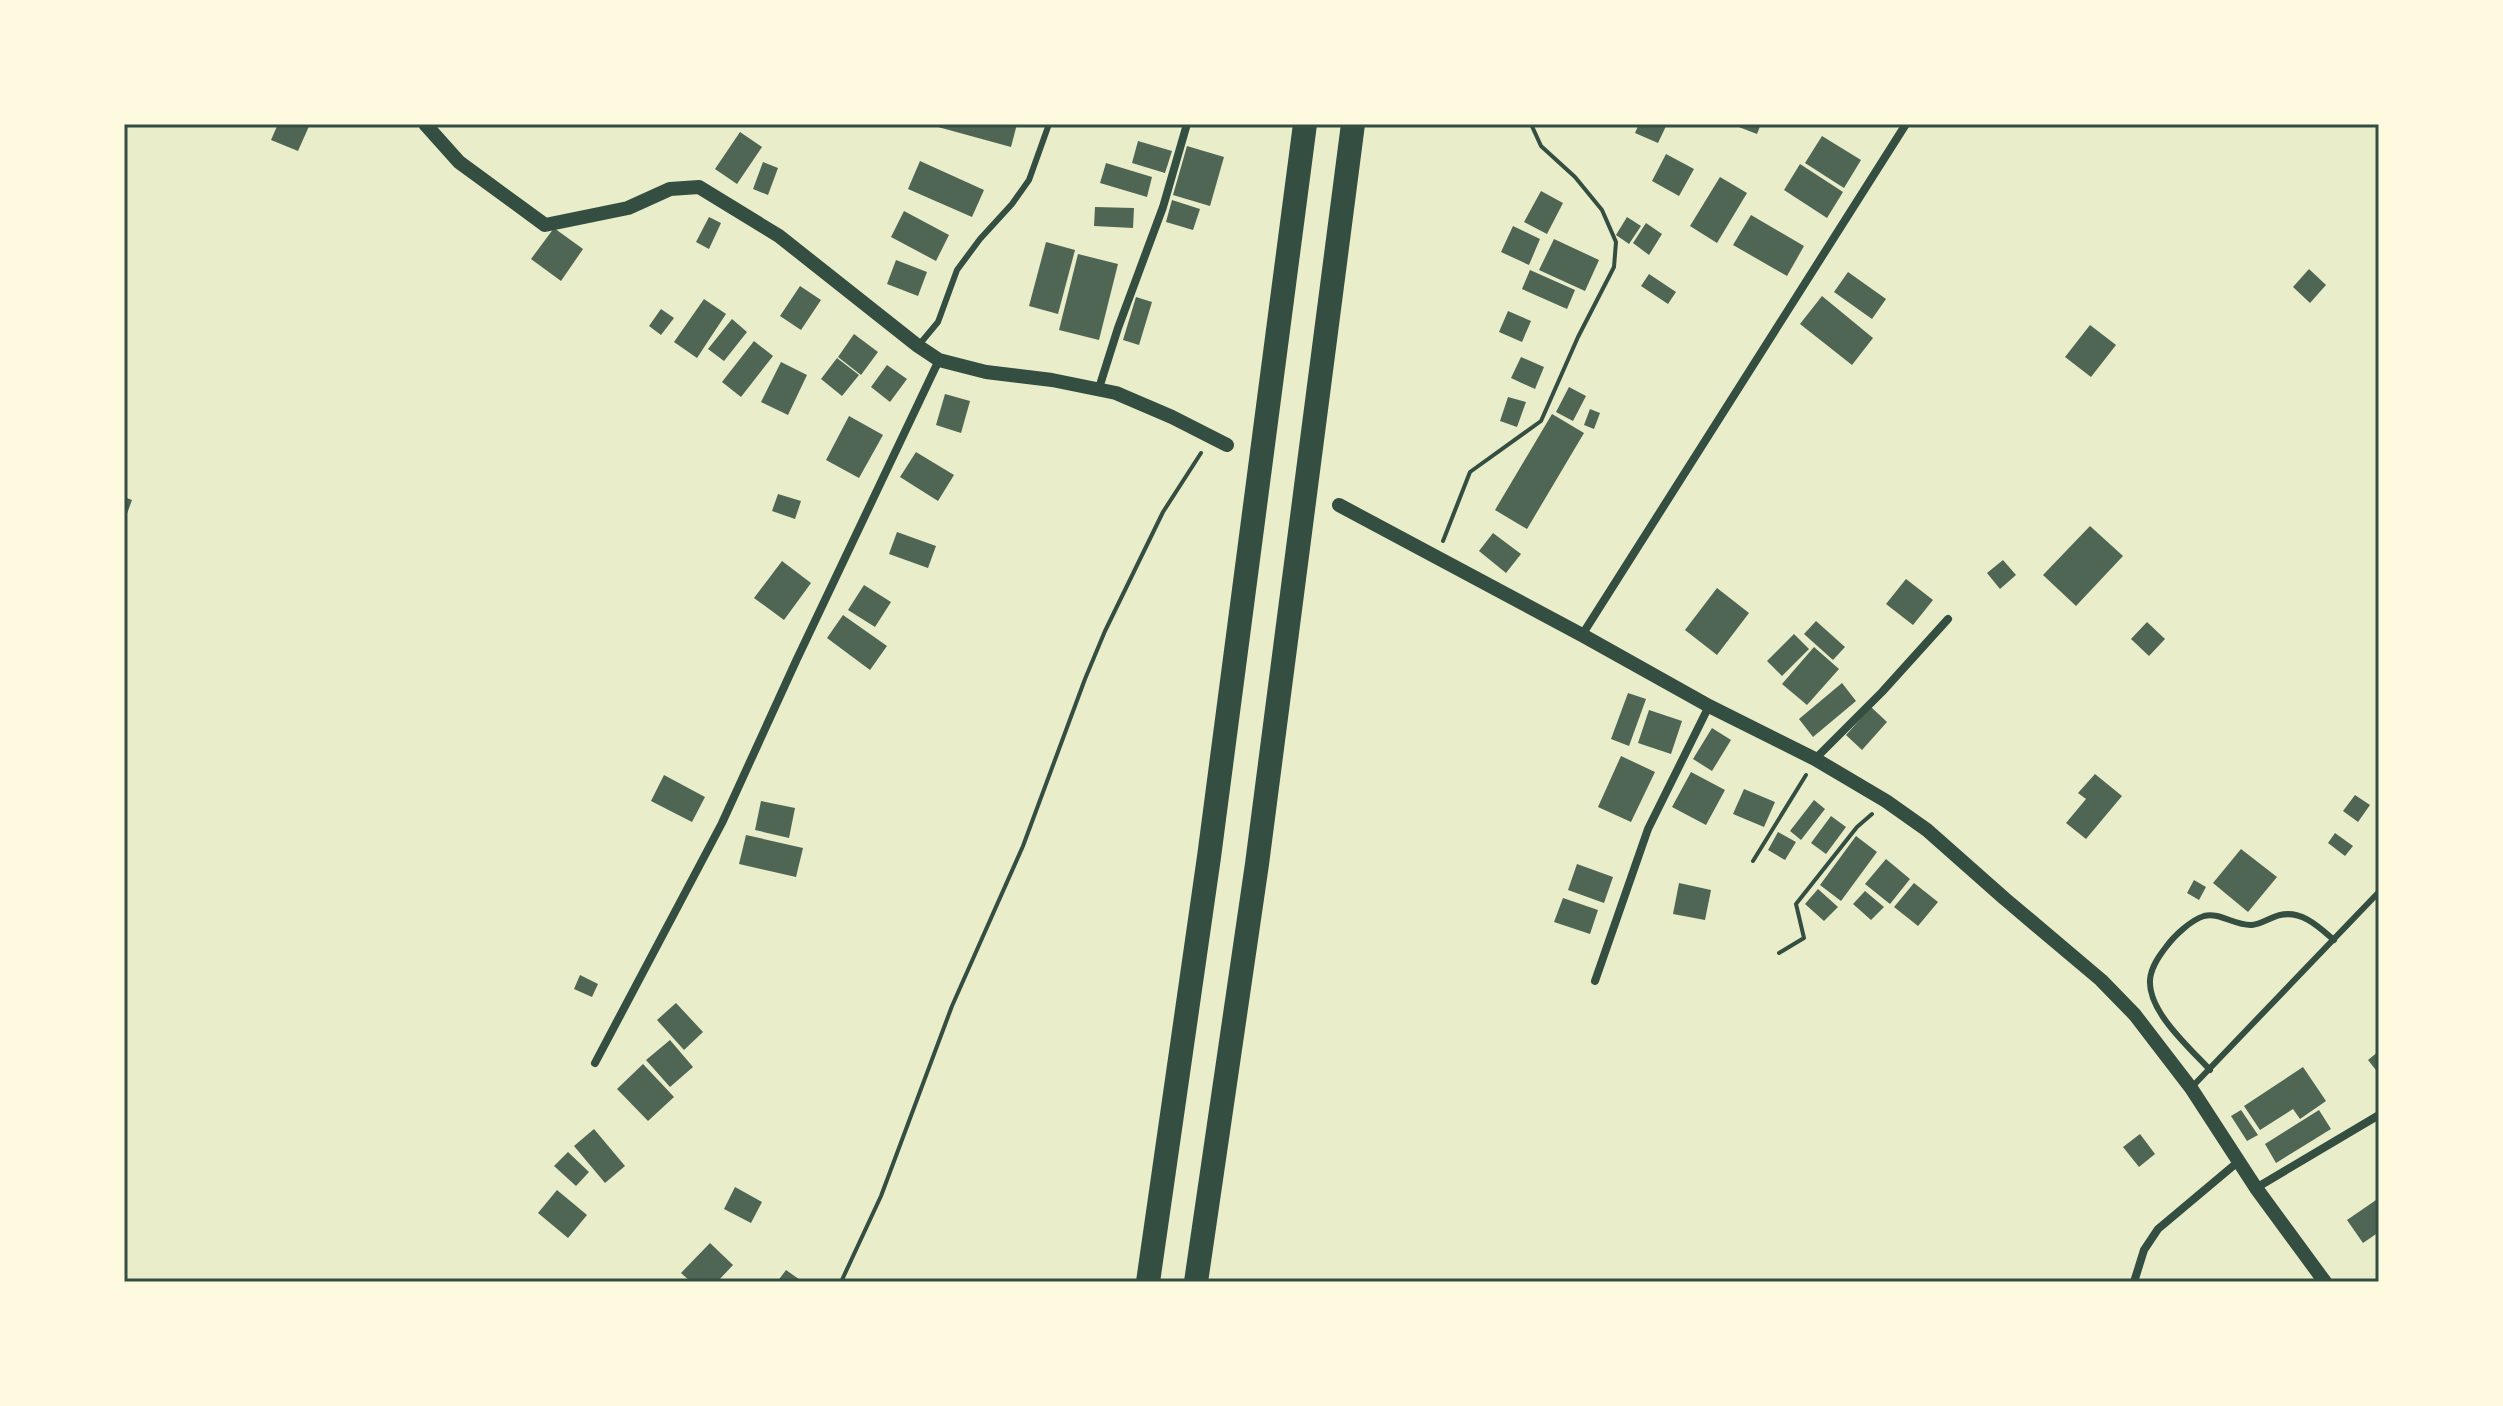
<svg xmlns="http://www.w3.org/2000/svg" width="2503" height="1406" viewBox="0 0 2503 1406" font-family="Overpass,sans-serif">
<rect width="100%" height="100%" fill="#e9edc9"/>
<!-- building -->
<g fill="#4f6655">
<polygon points="278,124 310,124 298,151 271,140"/>
<polygon points="927,124 1017,124 1011,147"/>
<polygon points="1639,124 1667,124 1658,143 1635,133"/>
<polygon points="1731,124 1761,124 1757,134"/>
<polygon points="740,132 762,147 737,184 715,169"/>
<polygon points="1822,136 1861,160 1844,188 1805,163"/>
<polygon points="1138,141 1172,151 1165,173 1132,163"/>
<polygon points="1187,146 1224,157 1210,206 1173,195"/>
<polygon points="1666,154 1694,169 1679,196 1652,181"/>
<polygon points="920,161 984,190 972,217 908,189"/>
<polygon points="763,162 778,168 768,195 753,189"/>
<polygon points="1106,163 1152,177 1147,197 1100,183"/>
<polygon points="1800,164 1843,192 1827,218 1784,190"/>
<polygon points="1720,177 1747,193 1717,243 1690,226"/>
<polygon points="1541,191 1563,203 1547,234 1524,222"/>
<polygon points="1172,200 1200,209 1193,230 1166,222"/>
<polygon points="1095,207 1134,208 1133,228 1094,226"/>
<polygon points="904,211 949,235 936,261 891,237"/>
<polygon points="1751,215 1804,246 1787,276 1733,245"/>
<polygon points="709,217 721,223 709,249 696,242"/>
<polygon points="1627,217 1641,226 1629,244 1616,235"/>
<polygon points="1646,223 1662,234 1649,255 1633,243"/>
<polygon points="1513,226 1540,239 1529,265 1501,252"/>
<polygon points="554,228 583,249 561,281 531,259"/>
<polygon points="1554,239 1599,260 1585,291 1539,270"/>
<polygon points="1046,242 1075,250 1058,314 1029,306"/>
<polygon points="1078,254 1118,264 1099,340 1059,330"/>
<polygon points="896,260 927,272 918,296 887,284"/>
<polygon points="2309,269 2326,285 2310,303 2293,287"/>
<polygon points="1530,270 1575,290 1567,309 1522,289"/>
<polygon points="1848,272 1886,299 1872,319 1834,292"/>
<polygon points="1649,274 1676,292 1668,304 1641,286"/>
<polygon points="800,286 821,300 801,330 780,316"/>
<polygon points="1822,296 1873,338 1852,365 1800,324"/>
<polygon points="1136,297 1152,302 1139,345 1123,340"/>
<polygon points="704,299 726,314 697,358 674,342"/>
<polygon points="661,309 674,318 661,335 649,326"/>
<polygon points="1508,311 1531,321 1522,342 1499,332"/>
<polygon points="732,319 747,332 724,361 708,349"/>
<polygon points="2090,325 2116,345 2091,377 2065,357"/>
<polygon points="854,334 878,352 861,375 838,357"/>
<polygon points="754,341 773,356 741,397 722,382"/>
<polygon points="1521,357 1544,367 1535,389 1511,378"/>
<polygon points="837,358 859,375 842,396 821,379"/>
<polygon points="781,362 807,375 788,415 761,402"/>
<polygon points="887,365 907,379 890,402 871,387"/>
<polygon points="1569,387 1586,396 1573,421 1556,412"/>
<polygon points="945,394 970,401 961,433 936,425"/>
<polygon points="1508,397 1526,402 1517,427 1500,421"/>
<polygon points="1590,409 1600,413 1594,429 1584,425"/>
<polygon points="1552,414 1584,433 1527,529 1495,510"/>
<polygon points="849,416 883,435 859,478 826,460"/>
<polygon points="916,452 954,475 938,501 900,477"/>
<polygon points="778,494 801,501 795,519 772,511"/>
<polygon points="124,497 132,500 124,522"/>
<polygon points="2090,526 2123,556 2076,606 2043,575"/>
<polygon points="897,532 936,546 928,568 889,554"/>
<polygon points="1493,533 1521,554 1506,573 1479,551"/>
<polygon points="2003,560 2016,575 2000,589 1987,573"/>
<polygon points="782,561 811,583 784,620 754,598"/>
<polygon points="1906,579 1933,600 1913,625 1886,604"/>
<polygon points="864,585 891,602 875,627 848,610"/>
<polygon points="1717,588 1749,613 1717,655 1685,630"/>
<polygon points="843,615 887,646 870,670 827,638"/>
<polygon points="1816,621 1845,647 1833,660 1804,634"/>
<polygon points="2147,622 2165,639 2149,656 2131,639"/>
<polygon points="1794,634 1809,649 1782,676 1767,661"/>
<polygon points="1814,647 1839,669 1807,705 1782,684"/>
<polygon points="1842,683 1856,701 1813,737 1799,719"/>
<polygon points="1628,693 1646,699 1629,746 1611,739"/>
<polygon points="1871,707 1887,722 1862,750 1846,735"/>
<polygon points="1649,710 1682,721 1671,754 1638,743"/>
<polygon points="1712,728 1731,740 1712,771 1693,759"/>
<polygon points="1621,756 1655,772 1631,822 1598,807"/>
<polygon points="1691,772 1725,790 1706,825 1672,807"/>
<polygon points="2095,774 2122,796 2086,839 2066,823 2086,799 2078,793"/>
<polygon points="664,775 705,797 692,822 651,801"/>
<polygon points="1744,789 1775,802 1764,827 1733,814"/>
<polygon points="2355,795 2370,805 2358,822 2343,811"/>
<polygon points="1814,800 1825,809 1801,840 1790,831"/>
<polygon points="761,801 795,808 789,838 755,830"/>
<polygon points="1831,816 1846,827 1826,854 1811,843"/>
<polygon points="1778,832 1796,842 1785,860 1768,850"/>
<polygon points="2335,833 2353,846 2345,856 2328,843"/>
<polygon points="746,835 803,848 796,877 739,864"/>
<polygon points="1856,836 1877,852 1841,901 1820,885"/>
<polygon points="2241,849 2277,877 2248,912 2213,883"/>
<polygon points="1886,859 1910,879 1890,904 1865,884"/>
<polygon points="1577,864 1613,877 1604,903 1568,890"/>
<polygon points="2194,880 2206,887 2199,900 2187,893"/>
<polygon points="1679,883 1711,890 1705,920 1673,914"/>
<polygon points="1914,883 1938,902 1918,926 1894,907"/>
<polygon points="1818,889 1838,907 1824,921 1805,904"/>
<polygon points="1865,891 1884,907 1871,920 1853,904"/>
<polygon points="1563,898 1598,910 1590,934 1554,922"/>
<polygon points="580,975 598,984 592,997 574,989"/>
<polygon points="676,1003 703,1032 684,1050 657,1020"/>
<polygon points="670,1040 693,1067 670,1087 646,1060"/>
<polygon points="2379,1051 2379,1074 2368,1060"/>
<polygon points="643,1064 674,1097 648,1121 617,1089"/>
<polygon points="2303,1067 2326,1101 2300,1119 2293,1109 2260,1130 2244,1106"/>
<polygon points="2241,1110 2258,1135 2247,1141 2231,1116"/>
<polygon points="2319,1110 2331,1129 2276,1163 2265,1144"/>
<polygon points="594,1129 625,1166 605,1183 574,1146"/>
<polygon points="2140,1134 2155,1154 2139,1167 2123,1147"/>
<polygon points="568,1152 589,1172 576,1186 554,1166"/>
<polygon points="735,1187 762,1202 751,1223 724,1209"/>
<polygon points="557,1190 587,1215 568,1238 538,1213"/>
<polygon points="2379,1198 2379,1232 2363,1243 2347,1220"/>
<polygon points="710,1243 733,1265 717,1282 691,1282 681,1273"/>
<polygon points="786,1270 803,1282 777,1282"/>
</g>
<g fill="none" stroke-linecap="round" stroke-linejoin="round">
<!-- path -->
<g stroke="#344e41" stroke-width="4">
<polyline points="1443,541 1470,472 1541,421 1578,337 1614,267 1616,242 1602,210 1575,177 1541,146 1531,124"/>
<polyline points="1753,861 1806,775"/>
<polyline points="1779,953 1804,938 1796,904 1857,827 1872,814"/>
<polyline points="841,1282 881,1196 952,1006 1023,846 1085,679 1105,631 1163,512 1201,453"/>
</g>
<!-- service -->
<g stroke="#344e41" stroke-width="6">
<polyline points="918,346 938,322 957,270 980,239 1012,204 1029,180 1049,124"/>
<path d="M2210 1070C2190 1048 2148 1012 2150 980 2151 967 2159 956 2166 947 2174 936 2191 920 2204 916 2220 912 2235 926 2252 925 2262 924 2271 917 2280 915 2302 910 2319 927 2334 940"/>
<polyline points="2191,1088 2377,894"/>
</g>
<!-- minor -->
<g stroke="#344e41" stroke-width="8">
<polyline points="1099,388 1118,328 1163,207 1187,124"/>
<polyline points="1582,635 1906,124"/>
<polyline points="1815,759 1882,692 1948,619"/>
<polyline points="1595,981 1648,829 1709,706"/>
<polyline points="595,1063 722,823 796,661 939,360"/>
<polyline points="2256,1188 2379,1115"/>
<polyline points="2134,1282 2144,1250 2158,1229 2239,1161"/>
</g>
<!-- tertiary -->
<g stroke="#344e41" stroke-width="14">
<polyline points="425,124 459,162 545,225 628,208 670,189 699,187 779,236 918,346 939,360 986,372 1052,380 1116,393 1172,417 1227,445"/>
<polyline points="1339,505 1582,635 1709,706 1815,759 1886,801 1927,830 2005,899 2101,980 2135,1015 2191,1088 2256,1188 2325,1282"/>
</g>
<!-- motorway -->
<g stroke="#344e41" stroke-width="24">
<polyline points="1148,1282 1209,857 1305,124"/>
<polyline points="1196,1282 1257,864 1353,124"/>
</g>
</g>
<!-- border -->
<rect width="2503" height="1406" fill="none" stroke="#fefae0" stroke-width="252"/>
<rect x="126" y="126" width="2251" height="1154" fill="none" stroke="#344e41" stroke-width="3"/>
</svg>
